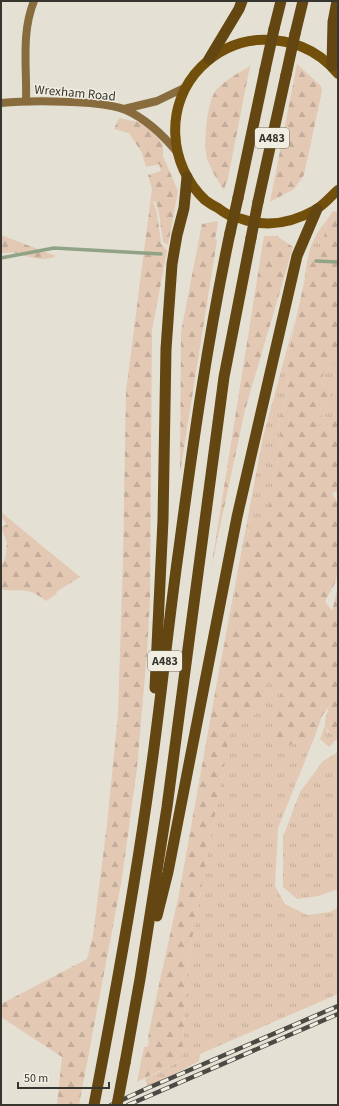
<svg xmlns="http://www.w3.org/2000/svg" width="339" height="1106" viewBox="0 0 339 1106" font-family="'Source Sans 3',sans-serif">
<defs>
<pattern id="grass-tufts" width="24" height="20" patternUnits="userSpaceOnUse"><rect width="24" height="20" fill="#e3c8b3"/><path d="M3 7l-1-3M5 7V3M7 7l1-3M15 17l-1-3M17 17v-4M19 17l1-3" fill="none" stroke="#c3ac9a"/></pattern>
<pattern id="forest-firs" width="22" height="20" patternUnits="userSpaceOnUse"><rect width="22" height="20" fill="#e3c8b3"/><path d="M5 1l3.5 6h-7zM16 11l3.5 6h-7z" fill="#c3ac9a"/></pattern>
</defs>
<rect width="100%" height="100%" fill="#e4e1d4"/>
<!-- grass -->
<g fill="url(#grass-tufts)">
<path d="M326 221 324 238 320 251 312 256 304 283C307 259 309 241 326 221Z"/>
<polygon points="295,320 286,364 288,386 278,426 281,439 266,523 251,519 220,665 263,437"/>
<polygon points="338,357 338,415 329,431 319,426 322,416 319,404 325,403 330,389 321,385 324,369 331,368"/>
<polygon points="270,678 285,686 272,721 287,746 315,736 278,828 275,886 285,904 307,915 330,912 338,908 338,994 200,1054 199,1061 148,1088 145,1079 182,1060 187,966 232,721 251,720 261,702"/>
<polygon points="325,725 327,731 338,738 329,747 320,739"/>
<polygon points="338,752 338,889 319,896 297,899 283,887 283,837 300,792 323,761"/>
</g>
<!-- forest -->
<g fill="url(#forest-firs)">
<polygon points="297,64 321,86 322,91 304,175 294,189 270,202"/>
<path d="M250 66 227 183H226L224 191C219 182 212 172 208 161 202 149 207 99 217 89 224 81 240 72 250 66Z"/>
<polygon points="119,118 142,123 151,130 163,144 163,156 178,191 168,245 163,242 159,213 156,202 153,201 157,213 161,243 167,251 152,330 150,600 147,653 137,768 122,878 79,1105 57,1105 62,1057 1,1017 1,1004 87,959 93,936 107,824 118,715 123,559 126,391 152,189 148,175 161,171 159,164 146,167 142,153 129,133 114,129"/>
<path d="M333 211 338 212V357L331 368 324 370 321 385 330 389 331 396 325 403 319 404 322 416 319 426 329 431 338 415V491L332 493 338 503V571L335 583 325 601 332 611 337 591 338 738C321 727 324 724 329 706L322 716 315 736 287 746 273 742 272 721 284 686 270 678 261 702 251 720 232 722 187 966 182 1060 137 1082 144 1047H147L149 1043 148 1038 153 1012 179 894 220 665 251 519 266 522 281 439 278 426 288 386 286 364 304 283 312 256 320 251 324 238 326 221Z"/>
<polygon points="217,221 218,223 215,239 217,240 180,473 181,332 202,224"/>
<path d="M1 235 56 256C43 263 27 256 14 253 10 252 5 253 1 253Z"/>
<polygon points="264,236 277,236 293,247 245,410 211,569"/>
<path d="M1 512 80 577 56 592 57 594 46 601C41 597 34 592 27 591 18 589 10 592 1 589V568L6 556 7 542 1 528 7 524 1 517Z"/>
</g>
<g fill="none" stroke-linecap="round" stroke-linejoin="round">
<!-- stream -->
<g stroke="#90a387" stroke-width="3.5">
<polyline points="1,258 54,248 161,254"/>
<polyline points="316,261 338,262"/>
</g>
<!-- secondary -->
<g stroke="#886c3e" stroke-width="8">
<path d="M26 101C27 67 21 33 34 1"/>
<path d="M1 103C31 100 60 101 90 103 101 104 115 105 126 110 146 119 163 135 177 152"/>
<polyline points="124,109 157,101 186,87"/>
</g>
<!-- primary -->
<path stroke="#72500c" stroke-width="10" d="M338 74C318 49 289 38 257 40 236 42 216 52 201 67 164 104 168 165 205 200 209 203 214 206 218 208 222 211 226 214 231 216 234 218 239 218 242 219 248 221 254 223 260 223 279 225 299 219 315 210 324 205 331 196 338 190"/>
<!-- trunk -->
<g stroke="#634611" stroke-width="11">
<polyline points="274,29 281,1"/>
<polyline points="295,34 303,1"/>
<polyline points="209,59 239,9 242,1"/>
<polyline points="332,66 333,22 337,1"/>
<polyline points="238,198 265,70"/>
<polyline points="258,202 286,75"/>
<polyline points="155,688 163,520 166,349 172,264 177,235 184,208 187,177"/>
<polyline points="157,916 168,872 237,517 297,256 317,209"/>
<polyline points="125,1063 140,979 167,807 224,377 251,238"/>
<path d="M94 1105C115 996 135 887 150 777 161 701 168 625 179 548 193 443 208 337 230 233"/>
</g>
<defs>
<g id="rail">
<polyline points="111,1105 148,1088 338,1006"/>
<polyline points="128,1105 338,1014"/>
</g>
</defs>
<!-- rail casing -->
<use href="#rail" stroke="#4b4a44" stroke-width="4.5"/>
<!-- rail -->
<use href="#rail" stroke="#f1eee1" stroke-width="3" stroke-dasharray="9" stroke-linecap="butt"/>
<!-- trunk-bridge -->
<g stroke="#634611" stroke-width="11">
<polyline points="265,70 274,29"/>
<polyline points="286,75 295,34"/>
<polyline points="230,233 238,198"/>
<polyline points="251,238 258,202"/>
<polyline points="117,1105 125,1063"/>
</g>
</g>
<g text-anchor="middle" dominant-baseline="central" stroke-width="3" stroke-linejoin="round" paint-order="stroke">
<!-- shield labels -->
<g fill="#f1eee1" stroke="#6e6c65" stroke-width="1">
<rect x="255" y="128" width="34" height="20" rx="3"/>
<rect x="148" y="651" width="34" height="20" rx="3"/>
</g>
<g font-size="12" font-weight="bold" fill="#363530">
<text x="272" y="138">A483</text>
<text x="165" y="661">A483</text>
</g>
<!-- street labels -->
<g font-size="13" fill="#363530" stroke="#f1eee1">
<text transform="translate(75 93) rotate(5)">Wrexham Road</text>
</g>
</g>
<!-- border -->
<rect width="339" height="1106" fill="none" stroke="#363530" stroke-width="4"/>
<!-- scale -->
<path d="M18 1082v6h91v-6" fill="none" stroke="#363530" stroke-width="2"/>
<text x="24" y="1082" font-size="12" fill="#363530" stroke="#f1eee1" stroke-width="3" paint-order="stroke">50 m</text>
</svg>
